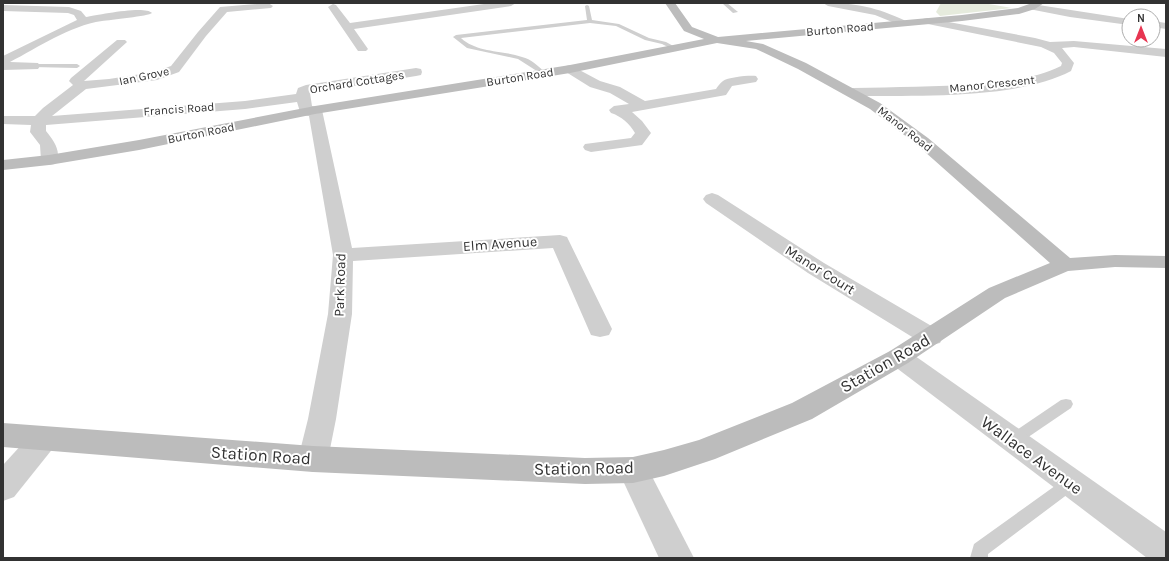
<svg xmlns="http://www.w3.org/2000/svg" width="1169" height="561" viewBox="0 0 1169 561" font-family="Karla,sans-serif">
<rect width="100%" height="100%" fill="#fff"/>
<!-- green -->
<polygon fill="#e6ebdd" points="941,3 983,3 1012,8 940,16 936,12"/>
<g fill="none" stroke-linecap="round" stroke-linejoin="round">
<!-- lane -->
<g fill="#cfcfcf" fill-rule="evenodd">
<polygon points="722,3 727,3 738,12 733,13"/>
<path d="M587 5 589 6 592 20 619 24 649 38 666 42 677 48 674 50 662 44 645 40 616 26 590 23 461 38C477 53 502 50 522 57 531 59 538 66 545 72V74L543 75 518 59 467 48 453 37 456 35 587 20 585 6Z"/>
<polygon points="34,64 77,64 80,66 77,68 32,67 32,65"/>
<polygon points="1066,399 1071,400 1073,404 1071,408 1018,444 1013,446 1008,444 1006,440 1008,436 1061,400"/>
<polygon points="1071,476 1076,478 1079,483 1076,488 988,554 988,558 970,558 974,544 1066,478"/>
</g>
<!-- street -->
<g fill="#cfcfcf" fill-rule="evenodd">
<path d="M268 3 273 6 271 8 227 12 206 36 179 72 157 80 86 89 52 116 245 101 296 94 298 88 306 85 416 68 421 69 422 72 421 75 416 76 310 93 312 106 320 107 322 110 352 248 560 235 567 237 612 329 609 335 600 337 591 335 553 248 353 261 352 314 336 419 328 459 324 468 313 472 302 468 298 459 308 419 328 314 333 255 309 116 301 115 297 102 245 109 46 125V131C53 140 63 152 55 164L49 165 43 164 41 160 40 145 30 132 31 125 3 124V116H35L43 108 73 85 69 81 71 78 117 40H125L127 42 84 81 109 79 154 72 171 66 198 32 220 7Z"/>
<polygon points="491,3 516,3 511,6 354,29 368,49 366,51 358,51 328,7 333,4 336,5 350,23"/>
<path d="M823 3C856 3 876 7 906 21L907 23 902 26 875 15 828 6Z"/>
<polygon points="1032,4 1129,19 1129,25 1070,17 1029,9 1027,7 1029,5"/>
<path d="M3 5 69 7 81 11 86 17C98 15 145 5 152 13 149 16 110 20 102 21 69 26 39 47 10 62L38 63 40 66 38 69 3 70V56L77 20 74 15 68 13 3 11Z"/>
<path d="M927 18 1035 38 1050 42 1074 41 1166 49V57L1074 47 1062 48 1074 63 1071 71C1016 100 916 95 853 96L848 95 846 92 848 89 853 88C895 87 937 87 978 84 1007 81 1035 79 1061 66L1062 63 1054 53 1041 47 923 23 922 21 923 19Z"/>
<polygon points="1153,21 1166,23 1166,29 1153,27"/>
<path d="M570 65 600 81 620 87 645 101 716 89C718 86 720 83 723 81 728 77 750 75 756 76L758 79 756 82 732 86 726 95 632 112 642 121 651 133 642 145 591 152 585 150 583 147 585 144 631 138 635 133C630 124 621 116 611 113L609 110 614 106 629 104 610 93 590 87 566 72 564 69 566 66Z"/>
<polygon points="712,193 718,195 824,263 940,331 943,337 940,343 931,345 922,343 808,273 706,203 703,199 706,195"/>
<polygon points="899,348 908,351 1166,532 1166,558 1147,558 890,363 886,357 890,351"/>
<polygon points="44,427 54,431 59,439 54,447 14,497 3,501 3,465 34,431"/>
<polygon points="633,457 644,461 694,558 659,558 618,470 622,461"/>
</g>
<!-- secondary -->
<polygon fill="#bcbcbc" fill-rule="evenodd" points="665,3 675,3 692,27 718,37 962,15 1018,8 1032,3 1044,3 1035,9 1019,14 962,21 746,41 763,44 806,63 880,103 928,138 1070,258 1115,255 1166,256 1166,268 1115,267 1068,271 1005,298 908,363 812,419 715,459 664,476 633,483 585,484 313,472 3,447 3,423 313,446 585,458 633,457 664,450 699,440 792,403 890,351 989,288 1050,263 916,144 870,109 798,69 756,49 717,43 570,73 315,114 139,150 49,165 3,170 3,160 49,155 139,140 315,106 570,65 704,39 684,31"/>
</g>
<g text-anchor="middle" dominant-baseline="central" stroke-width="4" stroke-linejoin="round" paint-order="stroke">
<!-- far-street labels -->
<g font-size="12" fill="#323232" stroke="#fff">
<text transform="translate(840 29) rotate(-5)">Burton Road</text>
<text transform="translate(144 76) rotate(-12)">Ian Grove</text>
<text transform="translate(520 77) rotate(-9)">Burton Road</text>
<text transform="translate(357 82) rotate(-9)">Orchard Cottages</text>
<text transform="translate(992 84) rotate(-6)">Manor Crescent</text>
<text transform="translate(179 109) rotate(-4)">Francis Road</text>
<text transform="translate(905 129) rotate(38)">Manor Road</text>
<text transform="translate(201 133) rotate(-11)">Burton Road</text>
</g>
<!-- street labels -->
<g font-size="14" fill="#323232" stroke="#fff">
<text transform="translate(500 244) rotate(-4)">Elm Avenue</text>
<text transform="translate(820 270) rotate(32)">Manor Court</text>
<text transform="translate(340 285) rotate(-88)">Park Road</text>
</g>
<!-- near-street labels -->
<g font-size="17" fill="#323232" stroke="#fff">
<text transform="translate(885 363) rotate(-30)">Station Road</text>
<text transform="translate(261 455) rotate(4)">Station Road</text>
<text transform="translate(1032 455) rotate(36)">Wallace Avenue</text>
<text transform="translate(584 468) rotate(-1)">Station Road</text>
</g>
</g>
<!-- border -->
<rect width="1169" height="561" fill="none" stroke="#323232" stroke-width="8"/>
<!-- north arrow -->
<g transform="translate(1141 28)"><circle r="19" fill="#ffffff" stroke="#adadad"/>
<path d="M0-3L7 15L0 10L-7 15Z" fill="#e73551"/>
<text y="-6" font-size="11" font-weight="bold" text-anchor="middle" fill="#323232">N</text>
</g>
</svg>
